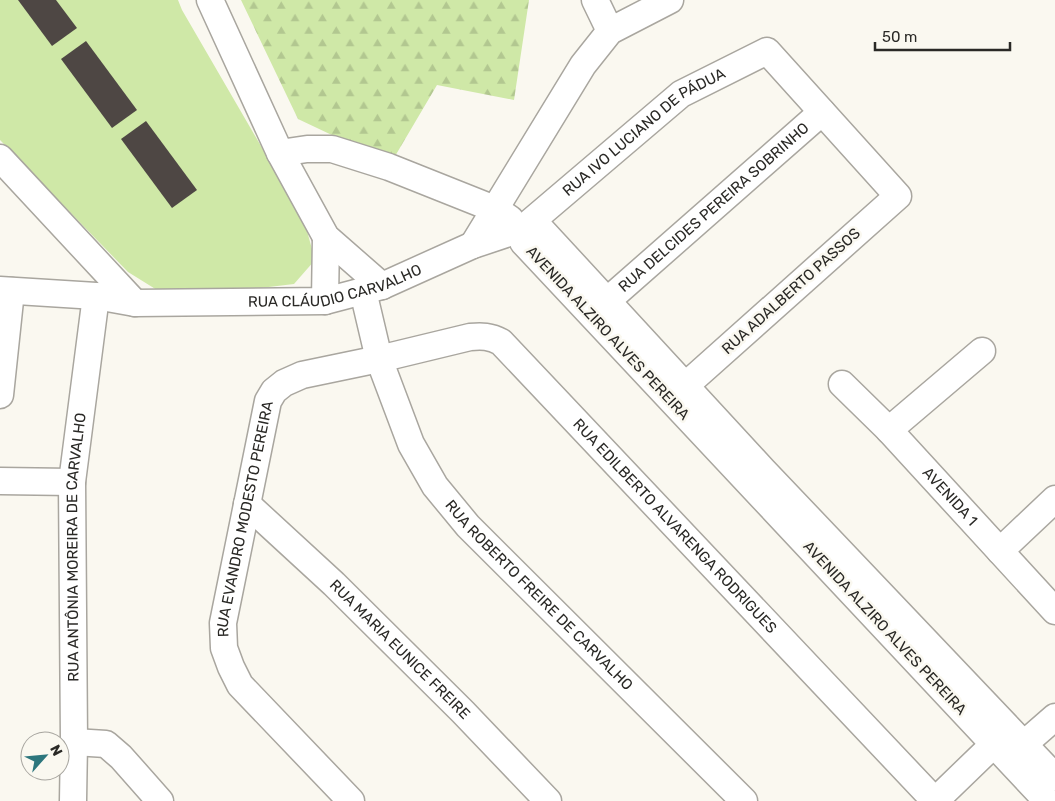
<svg xmlns="http://www.w3.org/2000/svg" width="1055" height="801" viewBox="0 0 1055 801" font-family="Rubik,sans-serif">
<defs>
<pattern id="forest-firs" width="22" height="20" patternUnits="userSpaceOnUse" patternTransform="scale(1.25)"><rect width="22" height="20" fill="#cfe8a7"/><path d="M5 1l3.5 6h-7zM16 11l3.5 6h-7z" fill="#b2c790"/></pattern>
</defs>
<rect width="100%" height="100%" fill="#faf8f0"/>
<!-- green -->
<polygon fill="#cfe8a7" points="0,0 178,0 182,10 304,220 315,260 294,284 194,296 157,290 128,272 0,140"/>
<!-- forest -->
<polygon fill="url(#forest-firs)" points="241,0 529,0 514,100 437,85 391,163 298,119"/>
<!-- building -->
<g fill="#4e4744">
<polygon points="18,0 56,0 77,28 52,46"/>
<polygon points="86,41 137,110 112,128 61,59"/>
<polygon points="146,121 197,190 172,208 121,139"/>
</g>
<g fill="none" stroke-linecap="round" stroke-linejoin="round">
<defs>
<g id="minor">
<polyline points="210,0 280,153 326,237 382,286"/>
<polyline points="595,0 610,31"/>
<polyline points="280,153 307,149 332,149 389,167 497,210 510,219"/>
<polyline points="0,158 135,303"/>
<path id="s1" d="M527 225 681 94 767 51 898 196 685 386"/>
<polyline points="473,245 583,65 610,31 670,0"/>
<path id="s2" d="M0 290 96 296 135 303 325 301 382 286 473 245 524 228"/>
<path id="s3" d="M363 291 379 359 411 444 435 486 468 526 744 801"/>
<polyline points="325,301 326,237"/>
<path id="s4" d="M607 301 822 112"/>
<path id="s5" d="M842 384 889 430 1055 611"/>
<polyline points="0,395 11,291"/>
<polyline points="889,430 982,351"/>
<polyline points="0,481 72,482"/>
<path id="s6" d="M247 504 334 584 463 712 548 801"/>
<polyline points="1000,551 1055,499"/>
<polyline points="74,742 106,744 121,757 160,801"/>
<polyline points="1016,758 1022,754 1024,744 1055,717"/>
<path id="s7" d="M73 801 74 742 72 482 96 296"/>
<path id="s8" d="M351 801 240 685 231 667 224 648 223 623 268 401 274 391 284 383 302 375 379 359 470 337C482 336 490 336 501 342L935 801"/>
<polyline points="935,801 994,744 995,734 1000,729"/>
<path d="M1047 801 523 242 521 231C526 225 530 223 538 226L763 470 1055 777"/>
</g>
</defs>
<!-- minor casing -->
<use href="#minor" stroke="#a9a69f" stroke-width="29"/>
<!-- minor -->
<use href="#minor" stroke="#fff" stroke-width="26"/>
</g>
<g text-anchor="middle" dominant-baseline="central" stroke-width="5" stroke-linejoin="round" paint-order="stroke">
<!-- street labels -->
<g font-size="15" fill="#2a2926" stroke="#faf8f0">
<text stroke="none"><textPath href="#s1" startOffset="150">RUA IVO LUCIANO DE PÁDUA</textPath></text>
<text stroke="none"><textPath href="#s4" startOffset="142">RUA DELCIDES PEREIRA SOBRINHO</textPath></text>
<text stroke="none"><textPath href="#s2" startOffset="338">RUA CLÁUDIO CARVALHO</textPath></text>
<text transform="translate(791 291) rotate(-42)">RUA ADALBERTO PASSOS</text>
<text transform="translate(608 333) rotate(47)">AVENIDA ALZIRO ALVES PEREIRA</text>
<text stroke="none"><textPath href="#s5" startOffset="156">AVENIDA 1</textPath></text>
<text stroke="none"><textPath href="#s8" startOffset="332">RUA EVANDRO MODESTO PEREIRA</textPath></text>
<text stroke="none"><textPath href="#s8" startOffset="954">RUA EDILBERTO ALVARENGA RODRIGUES</textPath></text>
<text stroke="none"><textPath href="#s7" startOffset="254">RUA ANTÔNIA MOREIRA DE CARVALHO</textPath></text>
<text stroke="none"><textPath href="#s3" startOffset="360">RUA ROBERTO FREIRE DE CARVALHO</textPath></text>
<text transform="translate(885 628) rotate(47)">AVENIDA ALZIRO ALVES PEREIRA</text>
<text stroke="none"><textPath href="#s6" startOffset="211">RUA MARIA EUNICE FREIRE</textPath></text>
</g>
</g>
<!-- north arrow -->
<g transform="translate(45 756) rotate(63)"><circle r="24" fill="#faf8f0" stroke="#a7a59f"/>
<path d="M0-4L9 19L0 12L-9 19Z" fill="#2d767d"/>
<text y="-8" font-size="14" font-weight="bold" text-anchor="middle" fill="#2a2926">N</text>
</g>
<!-- scale -->
<path d="M875 42v8h135v-8" fill="none" stroke="#2a2926" stroke-width="2.5"/>
<text x="882" y="42" font-size="15" fill="#2a2926" stroke="#faf8f0" stroke-width="4" paint-order="stroke">50 m</text>
</svg>
